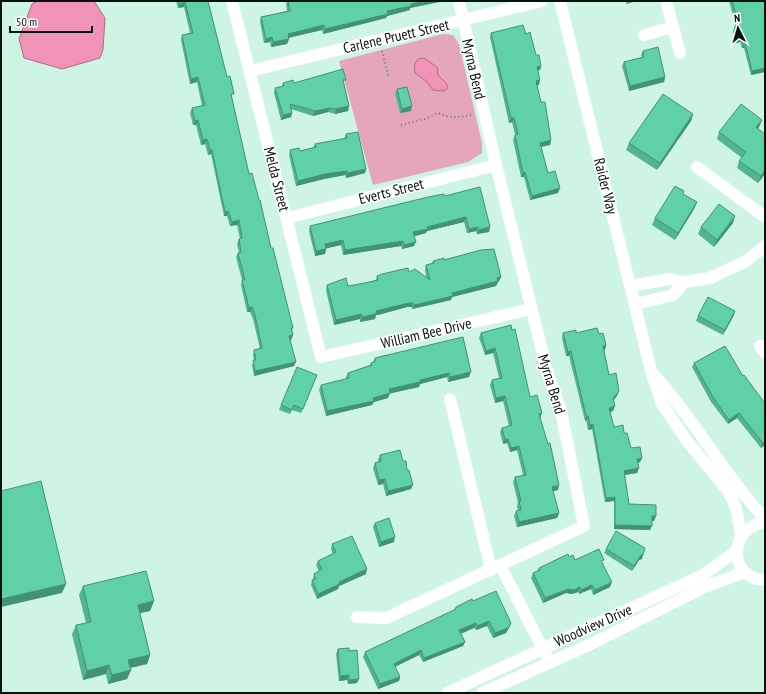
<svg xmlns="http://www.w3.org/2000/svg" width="766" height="694" viewBox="0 0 766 694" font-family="'PT Sans Narrow',sans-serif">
<rect width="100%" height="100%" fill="#cef5e3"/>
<!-- green -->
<polygon fill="#e5a5bb" points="443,34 453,35 459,44 482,143 482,153 468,162 373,185 339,61"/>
<!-- water -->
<g fill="#f193b6" stroke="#aa6d83">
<polygon points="37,1 94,1 105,18 103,50 100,58 62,69 24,58 19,39 32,4"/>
<path d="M424 58 437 67 438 75 447 84V89L444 91 433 90 426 81 415 73C414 67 414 64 418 59Z"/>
</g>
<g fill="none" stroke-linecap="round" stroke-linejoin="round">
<!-- path -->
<g stroke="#617b6f" stroke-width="2" stroke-dasharray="1 3" stroke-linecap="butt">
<polyline points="382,51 389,78"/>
<path d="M401 125 425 119 438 113C450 119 459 117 472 115"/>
</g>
<!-- minor -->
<g stroke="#fff" stroke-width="12">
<polyline points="232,1 321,357 531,309"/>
<polyline points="560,1 651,371 662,404 687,441 729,492 736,508 741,535"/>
<polyline points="666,1 680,53"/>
<polyline points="644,35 673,27"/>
<polyline points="249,71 542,1"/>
<polyline points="697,167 765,217"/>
<polyline points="287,218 496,165"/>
<polyline points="631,286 670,279 684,282 710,278 746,261 765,246"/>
<polyline points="635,304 673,295 684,282"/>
<polyline points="760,346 765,353"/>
<path d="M654 375C695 420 724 475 765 519"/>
<polyline points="450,399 491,570"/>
<path d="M765 522C727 528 728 579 765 580"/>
<polyline points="500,565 546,655"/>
<polyline points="357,617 386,618 584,526 561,411 547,371 496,165 459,1"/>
<polyline points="447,693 703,575 736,551"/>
<polyline points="482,693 591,644 707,586 745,572"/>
</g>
</g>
<!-- wall -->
<g fill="#53b490">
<polygon points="176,1 209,1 208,1 232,98 249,174 259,200 271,248 293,328 292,331 293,335 291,340 290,340 294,366 254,376 252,365 254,360 253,355 254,350 260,349 253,319 250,312 247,312 241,285 242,280 236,257 238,253 239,252 237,244 239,239 240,239 237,225 230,226 227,216 224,216 211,154 208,155 205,144 201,145 196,125 193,125 190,113 192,108 202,106 197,82 190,84 181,40 182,35 190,33 184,7 178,8"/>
<polygon points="287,1 439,1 439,2 410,8 410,10 387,16 386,18 323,34 322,30 289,38 287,44 271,47 270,42 264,43 260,21 261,17 287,11 286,4"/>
<polygon points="729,1 765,1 765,72 751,75 744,48 742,48 740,42 736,43 733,31 735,26 736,26"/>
<polygon points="491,33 526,34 541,66 540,70 538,71 539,85 537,85 541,102 551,140 550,145 541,147 548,173 558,193 530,200 524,177 521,177 513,140 515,135 512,122 509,123 490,37"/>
<polygon points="643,51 665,77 664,82 629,91 622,66 624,62 642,57 641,55"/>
<polygon points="283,83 344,84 349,106 348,111 335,114 328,112 313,116 291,109 292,113 291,117 281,120 274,93 275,88 282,86"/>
<polygon points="397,89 411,111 400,113 395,94"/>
<polygon points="693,114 691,121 657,170 626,150 629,143"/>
<polygon points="762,120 759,127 758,129 765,174 758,183 737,168 739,161 742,158 717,139 719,132"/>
<polygon points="346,134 366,169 365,173 346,178 345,175 324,179 296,186 289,155 290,150 300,151 313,148 315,144 344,139"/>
<polygon points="683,194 697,202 694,209 675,240 652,225 655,218"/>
<polygon points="445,196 490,227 489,232 477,234 476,231 467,233 464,222 427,231 426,233 414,236 414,246 402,249 401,246 343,255 341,245 326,248 325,254 315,256 309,231 310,226"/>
<polygon points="733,223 714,247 698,234 701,227"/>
<polygon points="444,260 501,277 499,281 498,282 496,286 452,297 451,300 412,309 412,307 407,307 378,315 376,315 375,319 360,322 360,319 334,325 326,290 327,285 348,286 365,283 376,280 377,276 409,272 426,277 425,269 426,265 432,263 433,261"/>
<polygon points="735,311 734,315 723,335 696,321 698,316"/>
<polygon points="511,325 530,397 542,413 540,418 558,490 553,491 559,513 557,518 517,527 514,516 516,511 518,511 517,506 518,503 513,482 515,477 523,475 517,450 510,452 507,443 503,444 500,432 502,428 509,426 503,401 495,403 490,385 492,380 499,378 493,353 485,355 479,338 481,333"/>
<polygon points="563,333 576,333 599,334 606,345 605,350 604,350 609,375 617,396 614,400 613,411 610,412 614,427 624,433 631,448 642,458 640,462 638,463 639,468 637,473 625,475 629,504 656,516 654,521 652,521 650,530 614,529 614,501 605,502 592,429 588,430 586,420 585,421 569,356 566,356 562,338"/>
<polygon points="725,346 765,445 761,448 737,418 728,424 711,402 692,367 694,363"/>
<polygon points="375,358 469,377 448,382 447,377 420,384 419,387 390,393 388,398 374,402 372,405 326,416 319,390 321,385 346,379 346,377 348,373 370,365 371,363 373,362"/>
<polygon points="315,380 301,413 292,410 290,414 279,410 281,405"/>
<polygon points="380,455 403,461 411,489 386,496 383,484 378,485 373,468 375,463 379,462 378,460"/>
<polygon points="375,523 394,542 379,547 373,527"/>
<polygon points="332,544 366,574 339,586 338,589 317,599 311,585 312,580 313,580 313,579 314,574 319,571 316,565 318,561 333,554 331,549"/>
<polygon points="606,549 642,559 639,560 632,571 604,553"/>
<polygon points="569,557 575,560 603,563 610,587 593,595 591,589 579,594 578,592 572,594 566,593 543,603 531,578 533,573 537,571 539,568"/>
<polygon points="83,586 154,601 150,611 140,613 150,655 147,664 130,668 131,670 127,679 108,684 106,674 83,680 72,634 76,625 86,623 79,595"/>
<polygon points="473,601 511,623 509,628 506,633 493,638 487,626 476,630 474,628 461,634 465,642 463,646 423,662 419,655 395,667 400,677 399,681 378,689 363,657 365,652 454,610 456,607"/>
<polygon points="338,649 349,651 357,683 348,684 347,680 339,681 336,654"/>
</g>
<!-- shaded-wall -->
<g fill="#439275">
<polygon points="423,1 439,1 439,2 410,8 410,10 387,16 386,18 323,34 325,29 387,11 411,4"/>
<polygon points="627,1 637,1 626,4"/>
<polygon points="185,2 184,7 178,8 180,4"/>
<polygon points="324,25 322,30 286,38 288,34"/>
<polygon points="272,37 270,42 264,43 266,39"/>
<polygon points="742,38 740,42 736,43 738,39"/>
<polygon points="289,39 287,44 271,47 273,42"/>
<polygon points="744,43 745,43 744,48 742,48"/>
<polygon points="541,66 540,70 536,71 537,67"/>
<polygon points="765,68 765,72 751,75 752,71"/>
<polygon points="198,77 197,82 190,84 191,79"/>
<polygon points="665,77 664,82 629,91 630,86"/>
<polygon points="540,80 539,85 534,86 536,81"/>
<polygon points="349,106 348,111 335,114 336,109"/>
<polygon points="412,106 411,111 400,113 402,109"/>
<polygon points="330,108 328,112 313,116 315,111"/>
<polygon points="292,113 291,117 281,120 283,115"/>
<polygon points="693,114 691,121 657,170 660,163"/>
<polygon points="511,118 514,118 512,122 509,123"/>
<polygon points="198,120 196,125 193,125 195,121"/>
<polygon points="762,120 759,127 754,134 756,127"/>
<polygon points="207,139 205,144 201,145 203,140"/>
<polygon points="551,140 550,145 539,147 540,143"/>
<polygon points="210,150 212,150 211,154 208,155"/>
<polygon points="366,169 365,173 346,178 347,173"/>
<polygon points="765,170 765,174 758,183 761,176"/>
<polygon points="347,171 345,175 324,179 296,186 298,181 325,174"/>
<polygon points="525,172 524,177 521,177 523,173"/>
<polygon points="560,188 558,193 530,200 532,196"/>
<polygon points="697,202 694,209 675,240 678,233"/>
<polygon points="228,211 227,216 224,216 225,212"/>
<polygon points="735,216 733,223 714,247 717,240"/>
<polygon points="466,217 464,222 427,231 426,233 412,237 413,232 427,227"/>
<polygon points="239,220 237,225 230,226 232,222"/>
<polygon points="478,227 476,231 467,233 469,229"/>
<polygon points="490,227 489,232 477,234 479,230"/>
<polygon points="343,240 341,245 324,249 325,244"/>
<polygon points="403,241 401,246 343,255 345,250"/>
<polygon points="416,242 414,246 402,249 404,245"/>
<polygon points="326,249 325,254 315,256 316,251"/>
<polygon points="501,277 499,281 498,282 496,286 452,297 451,300 412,309 414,305"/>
<polygon points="409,303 413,303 412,307 407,307 378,315 376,315 375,319 360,322 362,317 376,311"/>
<polygon points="252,307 250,312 247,312 249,308"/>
<polygon points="735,311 734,315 723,335 725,330"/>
<polygon points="361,314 360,319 334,325 336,320"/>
<polygon points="293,335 291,340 287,341 289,336"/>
<polygon points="606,345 605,350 601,351 603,346"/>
<polygon points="495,348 493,353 485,355 486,351"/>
<polygon points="571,351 569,356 566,356 568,352"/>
<polygon points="296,362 294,366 254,376 255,371"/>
<polygon points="471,372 469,377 448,382 450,377"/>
<polygon points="449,373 447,377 420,384 419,387 388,394 389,389 420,380"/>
<polygon points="619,391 617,396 611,402 613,398"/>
<polygon points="390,393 388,398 374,402 372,405 326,416 327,411 373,398"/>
<polygon points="505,396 503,401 495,403 496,398"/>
<polygon points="615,406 613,411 607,413 609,408"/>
<polygon points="542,413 540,418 539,414"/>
<polygon points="739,413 737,418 728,424 729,420"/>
<polygon points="586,416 588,416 586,420 585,421"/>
<polygon points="593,424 592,429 588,430 590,425"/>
<polygon points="505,439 508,439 507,443 503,444"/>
<polygon points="765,441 765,445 761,448 763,443"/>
<polygon points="519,446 517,450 510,452 511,448"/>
<polygon points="642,458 640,462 636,464 637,459"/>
<polygon points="639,468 637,473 623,475 624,471"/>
<polygon points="385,479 383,484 378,485 379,480"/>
<polygon points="413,485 411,489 386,496 388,491"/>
<polygon points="559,485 558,490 550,492 552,487"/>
<polygon points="615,497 614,501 605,502 606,498"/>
<polygon points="559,513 557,518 517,527 519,522"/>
<polygon points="652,516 656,516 654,521 651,521"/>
<polygon points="615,525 652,526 650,530 614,529"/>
<polygon points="395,537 394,542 379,547 381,542"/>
<polygon points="641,555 643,555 642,559 639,560 632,571 634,566"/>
<polygon points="367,569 366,574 339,586 338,589 317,599 318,594 339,582"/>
<polygon points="612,582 610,587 593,595 595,590"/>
<polygon points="66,584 62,593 1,607 1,599"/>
<polygon points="592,585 591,589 579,594 581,590"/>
<polygon points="580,587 578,592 572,594 566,593 543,603 545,598 568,589"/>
<polygon points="154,601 150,611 135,614 138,605"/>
<polygon points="489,621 487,626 476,630 477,626"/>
<polygon points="476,623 474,628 457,635 459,630"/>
<polygon points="511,623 509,628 506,633 493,638 495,633"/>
<polygon points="465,642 463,646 423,662 424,658"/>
<polygon points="421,650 419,655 392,668 394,664"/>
<polygon points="150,655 147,664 125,669 128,660"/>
<polygon points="109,665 106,674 83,680 87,671"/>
<polygon points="131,670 127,679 108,684 112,675"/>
<polygon points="349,675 347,680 339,681 340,676"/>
<polygon points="400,677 399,681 378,689 380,684"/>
<polygon points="359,679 357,683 348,684 349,680"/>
</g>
<!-- building -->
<g fill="#60d1a7" stroke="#439275">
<polygon points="179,1 208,1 227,77 230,76 234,94 231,94 249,174 252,173 259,200 260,200 271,248 273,248 293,328 291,328 293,335 289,336 296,362 255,371 253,360 256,360 254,350 262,348 255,315 252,307 249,308 242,280 245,280 238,253 241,252 239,239 242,238 239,220 232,222 228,211 225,212 212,150 210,150 207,139 203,140 198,120 195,121 192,108 205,105 198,77 191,79 182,35 193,33 185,2 180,4"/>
<polygon points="288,1 423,1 411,4 411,6 387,11 388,14 325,29 324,25 288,34 289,39 273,42 272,37 266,39 261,17 290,11"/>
<polygon points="732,1 765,1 765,68 752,71 745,43 744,43 742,38 738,39 735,26 739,25"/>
<polygon points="523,25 526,34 530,32 536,55 539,55 541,66 537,67 540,80 536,81 541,102 545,102 551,140 540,143 548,173 555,171 560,188 532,196 525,172 523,173 515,135 518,134 514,118 511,118 491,33"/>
<polygon points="658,47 665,77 630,86 624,62 644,57 643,51"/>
<polygon points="343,69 346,80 343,80 349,106 336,109 330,108 315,111 290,104 292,113 283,115 275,88 284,86 283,83 293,80 294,83"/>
<polygon points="407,87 412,106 402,109 397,89"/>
<polygon points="663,94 693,114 660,163 629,143"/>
<polygon points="741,104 762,120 756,127 765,134 765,170 761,176 739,161 746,152 719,132"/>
<polygon points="358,132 366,169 347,173 347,171 325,174 298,181 290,150 299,148 300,151 316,147 315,144 347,138 346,134"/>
<polygon points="675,186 684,191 683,194 697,202 678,233 655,218"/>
<polygon points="480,187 490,227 479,230 478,227 469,229 466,217 427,227 428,229 413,232 416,242 404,245 403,241 345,250 343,240 325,244 326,249 316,251 310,226 428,197 444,194 445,196"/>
<polygon points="719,204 735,216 717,240 701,227"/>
<polygon points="494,249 501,277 497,278 498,281 452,293 453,296 414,305 413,303 409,303 380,310 376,311 376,314 362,317 361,314 336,320 327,285 346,278 348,286 365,283 378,280 377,276 382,274 408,268 409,272 415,269 430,280 426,265 434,263 433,261 444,258 444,260 481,250"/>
<polygon points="708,297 735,311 725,330 698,316"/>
<polygon points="511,325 512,330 515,329 530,397 537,395 542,413 539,414 548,444 550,443 559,485 552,487 559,513 519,522 516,511 521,510 519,501 521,501 515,477 526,475 519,446 511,448 508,439 505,439 502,428 512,425 505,396 496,398 492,380 502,378 495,348 486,351 481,333"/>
<polygon points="597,328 599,334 603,333 606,345 603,346 609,375 616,373 619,391 613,398 615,406 609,408 614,427 623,425 624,433 627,433 631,448 640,447 642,458 637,459 639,468 624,471 629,504 656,505 656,516 652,516 652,526 615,525 615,497 606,498 593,424 590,425 588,416 586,416 571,351 568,352 563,333 576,330 576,333"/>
<polygon points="463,337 471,372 450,377 449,373 420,380 420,382 389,389 390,393 373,398 374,401 327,411 321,385 349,378 348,373 372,365 371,363 375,362 375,358"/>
<polygon points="725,346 743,376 744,375 764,402 765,402 765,441 763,443 739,413 729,420 713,397 694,363"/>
<polygon points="297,367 317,375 303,409 294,405 292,410 281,405"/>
<polygon points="400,450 403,461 406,461 407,470 409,470 413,485 388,491 385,479 379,480 375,463 381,461 380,455"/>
<polygon points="41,481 66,584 1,599 1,491"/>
<polygon points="389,518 395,537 381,542 375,523"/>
<polygon points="616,531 645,548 643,555 641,555 634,566 606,549"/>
<polygon points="352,536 367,569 339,582 340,584 318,594 312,580 316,579 314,574 322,569 318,561 336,552 332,544"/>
<polygon points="599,549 604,560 601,561 612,582 595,590 592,585 581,590 580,587 574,590 568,589 545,598 533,573 540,570 539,568 568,554 569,557 573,555 575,560"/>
<polygon points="146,571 154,601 138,605 150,655 128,660 131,670 112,675 109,665 87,671 76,625 91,622 83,586"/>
<polygon points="496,591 511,623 508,628 495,633 489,621 477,626 476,623 459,630 465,642 424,658 421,650 394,664 400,677 380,684 365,652 456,609 456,607 472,599 473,601"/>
<polygon points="349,648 349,651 357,650 359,679 349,680 349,675 340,676 338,649"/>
</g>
<g text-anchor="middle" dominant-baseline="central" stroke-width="3" stroke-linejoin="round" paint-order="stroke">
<!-- street labels -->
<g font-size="15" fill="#05130d" stroke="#fff">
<text transform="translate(396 36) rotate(-13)">Carlene Pruett Street</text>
<text transform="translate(474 69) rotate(77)">Myrna Bend</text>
<text transform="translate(277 179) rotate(76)">Melda Street</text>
<text transform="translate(606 186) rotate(76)">Raider Way</text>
<text transform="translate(391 191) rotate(-14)">Everts Street</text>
<text transform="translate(426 333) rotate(-13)">William Bee Drive</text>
<text transform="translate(552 384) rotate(73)">Myrna Bend</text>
<text transform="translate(593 625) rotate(-24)">Woodview Drive</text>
</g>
</g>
<!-- border -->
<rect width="766" height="694" fill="none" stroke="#05130d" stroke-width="4"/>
<!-- north arrow -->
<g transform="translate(738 28) rotate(355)" stroke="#ffffff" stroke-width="3" paint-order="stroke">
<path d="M0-3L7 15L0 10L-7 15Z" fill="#05130d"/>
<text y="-6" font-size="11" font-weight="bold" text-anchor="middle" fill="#05130d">N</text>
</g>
<!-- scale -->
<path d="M10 26v6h82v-6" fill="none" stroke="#05130d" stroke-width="2"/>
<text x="16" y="26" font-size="12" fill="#05130d" stroke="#ffffff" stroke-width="3" paint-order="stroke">50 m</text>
</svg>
